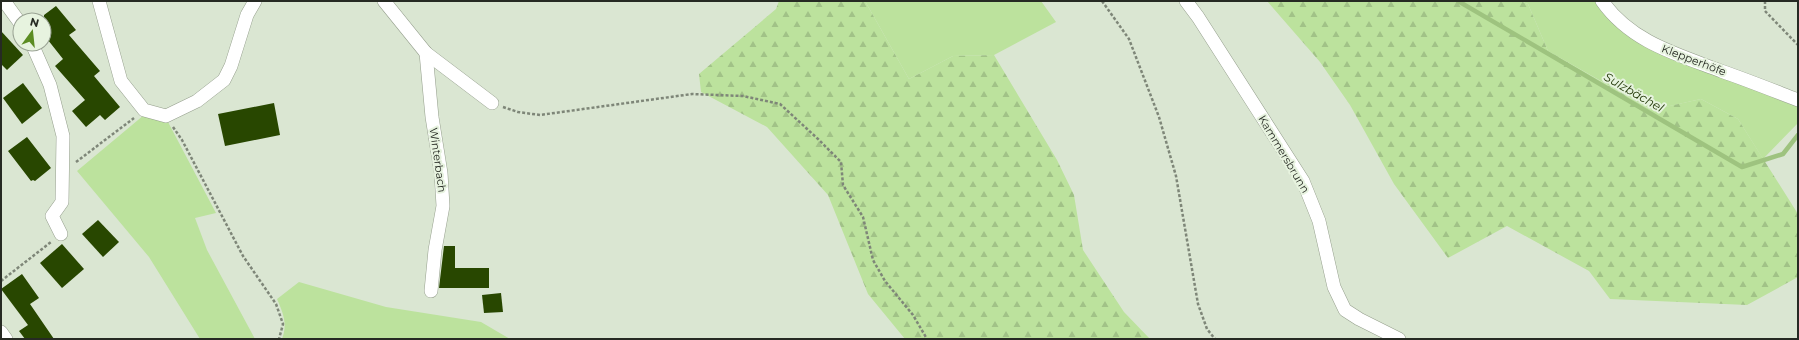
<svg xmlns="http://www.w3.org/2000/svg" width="1799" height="340" viewBox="0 0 1799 340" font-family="Montserrat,sans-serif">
<defs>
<pattern id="forest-firs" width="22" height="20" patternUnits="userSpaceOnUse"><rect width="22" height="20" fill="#bce29d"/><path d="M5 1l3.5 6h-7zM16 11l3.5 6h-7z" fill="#a1c287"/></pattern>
</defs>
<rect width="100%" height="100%" fill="#dae6d2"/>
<!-- green -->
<g fill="#bce29d">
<polygon points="865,1 1041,1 1056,22 994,55 953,56 909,79"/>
<path d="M1520 1H1595C1623 42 1674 59 1718 76 1745 86 1771 97 1798 107V123L1763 159 1738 119 1701 99 1652 110 1548 51 1528 4Z"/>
<polygon points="144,115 168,122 216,213 195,218 207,250 255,339 200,339 149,257 77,171"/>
<path d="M299 282 386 307 481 322 510 339H282C288 324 283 313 277 299Z"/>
</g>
<!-- forest -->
<g fill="url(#forest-firs)">
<polygon points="779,1 865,1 909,79 953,56 994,55 1057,160 1074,195 1083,250 1124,312 1150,339 905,339 868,294 828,195 767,127 701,92 699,74 776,9"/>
<polygon points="1267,1 1520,1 1528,4 1548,51 1651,110 1701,99 1738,119 1798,214 1798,277 1747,305 1610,299 1589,271 1507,226 1448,258 1394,184 1350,105 1320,62"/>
</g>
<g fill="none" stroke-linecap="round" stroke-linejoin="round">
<!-- stream -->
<polyline stroke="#9ec37f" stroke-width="4.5" points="1458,1 1742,167 1783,154 1798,135"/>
</g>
<!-- building -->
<g fill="#284700">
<polygon points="56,6 76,30 69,35 100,71 94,76 120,107 105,120 100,115 86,127 72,111 85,100 55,66 63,59 44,35 44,15"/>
<polygon points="1,31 23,55 7,70 1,64"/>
<polygon points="23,83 42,108 22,124 3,98"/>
<polygon points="274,103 280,135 225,146 218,114"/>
<polygon points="27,137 51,168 35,181 33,180 31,181 8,151"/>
<polygon points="98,220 119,242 103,257 82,234"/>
<polygon points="62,244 84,269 62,288 40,263"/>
<polygon points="444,246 455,246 455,268 489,268 489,288 439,288"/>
<polygon points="22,274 39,298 30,304 54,339 25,339 19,331 28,325 1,289"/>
<polygon points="501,293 503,312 484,313 482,295"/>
</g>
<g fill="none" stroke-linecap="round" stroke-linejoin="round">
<defs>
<g id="minor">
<polyline points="4,1 20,23"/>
<polyline points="99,1 121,81 144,110 166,116 197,101 224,80 231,66 247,15 255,1"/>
<polyline points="384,1 426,53 492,103"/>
<polyline points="1186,1 1198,17 1303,181 1319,221 1334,287 1345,310 1359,319 1399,339"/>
<path d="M1602 1C1631 42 1676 54 1721 71 1747 80 1772 90 1798 100"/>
<polyline points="32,44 50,85 63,136 62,202 52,216 61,234"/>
<polyline points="426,53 432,117 441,173 443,206 435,250 431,291"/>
<polyline points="1,332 6,339"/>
</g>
</defs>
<!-- minor casing -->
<use href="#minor" stroke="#959f8d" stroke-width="14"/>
<!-- path -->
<g stroke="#7e8678" stroke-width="2.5" stroke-dasharray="3 2" stroke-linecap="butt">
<polyline points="1102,1 1129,39 1159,117 1176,176 1198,304 1207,329 1215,339"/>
<polyline points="1765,1 1765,11 1798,45"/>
<polyline points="503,107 518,112 540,115 692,94 743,96 780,104 818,139 841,162 843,185 863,217 873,260 885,281 913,315 927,339"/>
<polyline points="173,127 182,140 243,256 276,304 283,324 279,339"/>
<polyline points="76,162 134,118"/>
<polyline points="1,281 51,242"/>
</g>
<!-- minor -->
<use href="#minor" stroke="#fff" stroke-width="13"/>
</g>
<g text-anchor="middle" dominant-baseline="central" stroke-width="4" stroke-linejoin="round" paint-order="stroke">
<!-- street labels -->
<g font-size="11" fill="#262a23" stroke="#e7f3df">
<text transform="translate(1694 60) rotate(21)">Klepperhöfe</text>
<text transform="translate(1284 154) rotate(59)">Kammersbrunn</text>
<text transform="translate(438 160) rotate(82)">Winterbach</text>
</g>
<!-- water labels -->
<g font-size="12" font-style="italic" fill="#1c3201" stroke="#e7f3df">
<text transform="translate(1634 92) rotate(30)">Sulzbächel</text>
</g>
</g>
<!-- border -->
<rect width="1799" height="340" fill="none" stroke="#262a23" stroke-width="4"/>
<!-- north arrow -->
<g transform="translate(32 32) rotate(15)"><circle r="19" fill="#e7f3df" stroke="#9aa394"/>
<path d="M0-3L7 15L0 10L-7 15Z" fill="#5b8c22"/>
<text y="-6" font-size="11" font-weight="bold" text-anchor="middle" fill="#262a23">N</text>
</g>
</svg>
